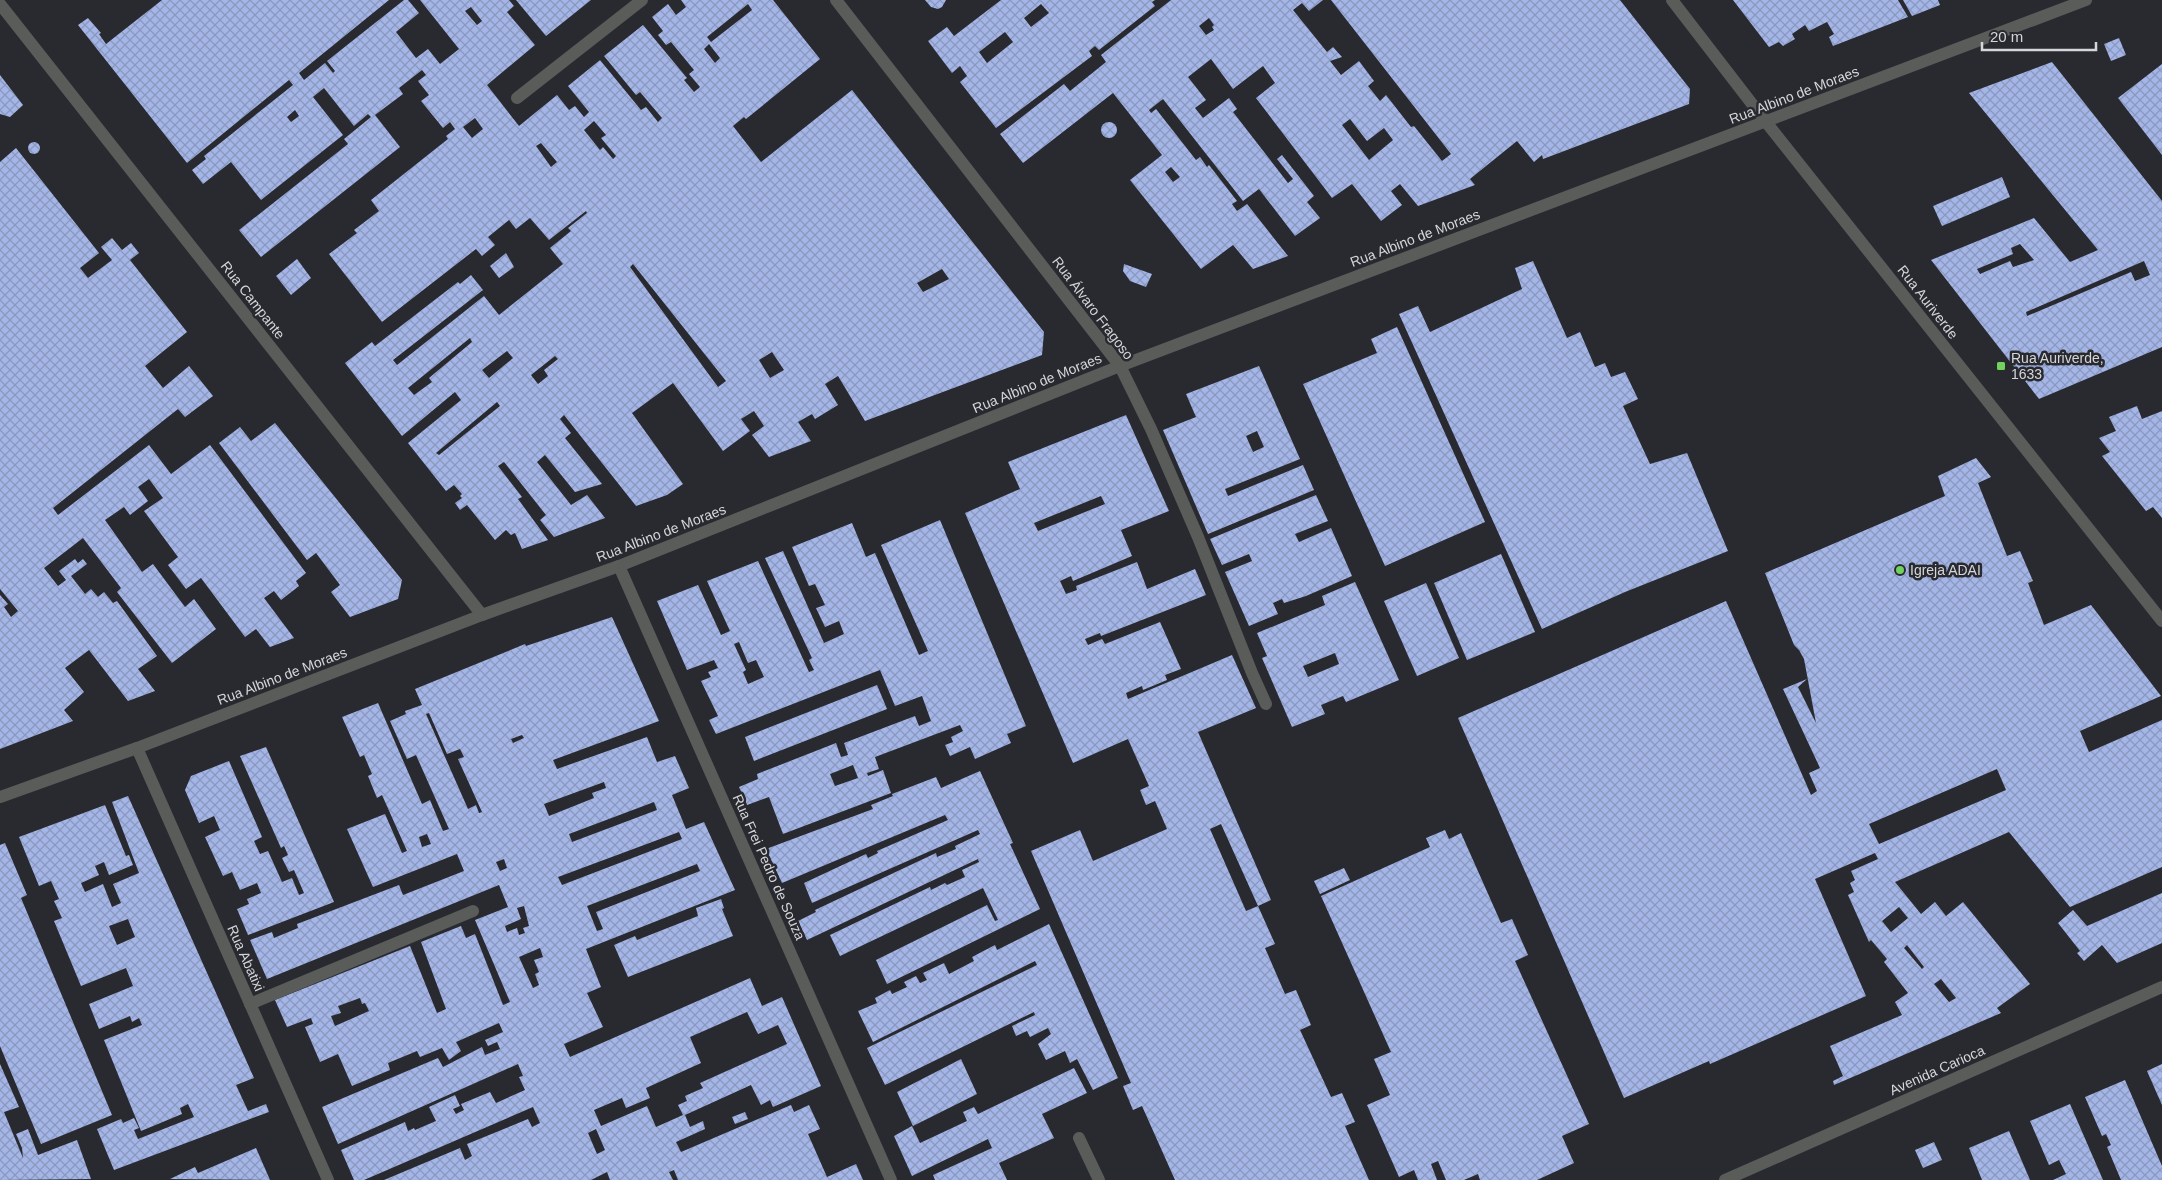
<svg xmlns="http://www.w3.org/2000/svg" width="2162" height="1180" viewBox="0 0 2162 1180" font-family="Arial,sans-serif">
<defs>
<pattern id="building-cross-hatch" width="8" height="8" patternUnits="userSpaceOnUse" patternTransform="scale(1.25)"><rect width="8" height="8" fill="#a4b5e7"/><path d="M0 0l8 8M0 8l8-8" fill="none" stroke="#8b98be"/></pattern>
</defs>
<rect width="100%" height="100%" fill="#292a30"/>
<!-- building -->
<g fill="url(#building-cross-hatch)" fill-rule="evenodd">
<path d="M162 0H389L299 73 304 80 325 63 333 73 335 71 327 61 404 0H408L419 13 396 32 416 58 428 49 440 64 459 49 420 0H509L514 6 507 12 535 45 487 85 519 126 557 95 569 110 575 106 584 117 589 112 568 86 600 60 641 110 646 107 658 122 662 118 640 92 636 95 604 56 643 25 687 78 684 80 694 92 700 87 689 74 694 70 671 42 666 45 658 35 663 31 652 17 668 4 676 15 686 7 681 0H773L820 59 746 119 744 117 733 126 761 162 852 90 1044 332 1042 355 865 421 838 376 825 384 838 405 815 419 812 414 798 422 811 441 769 457 752 435 764 426 754 411 741 419 750 431 723 451 673 383 632 413 683 484 667 495 636 506 564 415 560 419 571 433 565 438 602 484 575 492 545 455 537 462 571 505 587 495 605 518 554 537 540 520 546 515 504 462 498 466 522 497 518 499 548 540 522 549 515 533 511 535 506 530 495 540 467 505 460 510 455 503 462 498 460 496 462 494 454 485 446 491 408 443 461 400 455 392 402 436 345 363 372 342 375 346 458 282 460 284 471 275 483 290 393 360 397 365 484 296 499 315 563 264 550 248 571 231 568 228 587 213 586 211 549 240 530 218 516 229 509 220 488 237 495 245 482 256 476 249 382 322 329 254 357 233 354 230 379 211 371 200 448 139 446 136 455 129 450 122 443 128 421 101 429 95 418 81 426 75 422 70 399 88 403 94 375 115 400 147 261 257 239 230 348 144 344 139 371 117 368 114 354 126 324 88 313 97 343 135 261 200 231 162 203 184 192 170 206 159 204 156 293 85 289 80 187 163 78 25 88 18 101 33 99 34 106 44ZM748 4 752 10 711 42 707 37ZM471 7 482 21 477 25 465 11ZM709 44 720 58 715 63 704 49ZM295 110 299 116 291 122 287 117ZM475 118 483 129 472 138 463 127ZM594 121 606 135 601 138 616 156 613 159 603 147 600 150 584 130ZM541 143 557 162 551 167 536 146ZM633 264 726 381 718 387 630 267ZM942 269 949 279 923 292 917 283ZM470 338 472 342 429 378 432 382 414 395 408 388ZM507 351 513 358 489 378 482 370ZM772 352 784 370 770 378 759 360ZM555 356 558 359 544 370 548 376 538 384 531 375ZM497 402 500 406 439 455 436 453Z"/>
<polygon points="516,0 591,0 546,36"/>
<polygon points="925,0 946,0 942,7 938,9 931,7"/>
<path d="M1001 0H1155L1152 2 1155 6 1099 50 1095 46 1089 51 1092 56 996 128 960 82 967 76 960 66 952 73 928 41 947 27 954 36ZM1041 4 1049 13 1031 27 1024 18ZM1005 32 1013 42 987 63 979 52Z"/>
<path d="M1171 0H1323L1309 11 1302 3 1293 10 1327 52 1333 47 1342 57 1330 61 1341 75 1359 61 1374 81 1368 86 1380 101 1386 95 1411 127 1414 126 1442 161 1451 154 1331 0H1620L1690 89 1689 104 1543 159 1542 155 1534 162 1517 141 1470 179 1475 185 1418 206 1400 184 1391 191 1402 205 1381 221 1352 184 1332 198 1256 98 1275 83 1263 66 1233 89 1211 59 1188 77 1206 100 1195 108 1203 118 1229 98 1237 109 1233 112 1288 183 1293 179 1277 159 1282 155 1314 196 1307 202 1320 218 1295 236 1259 189 1243 201 1163 99 1149 110 1151 113 1156 109 1196 160 1200 157 1207 167 1209 165 1237 201 1232 204 1237 211 1247 204 1288 256 1253 269 1233 245 1201 269 1130 180 1162 155 1113 93 1023 163 1000 134 1064 84 1070 91 1106 62 1101 55ZM1209 18 1214 25 1212 27 1214 30 1206 35 1199 26ZM1350 119 1367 141 1384 128 1393 140 1369 160 1342 125ZM1171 167 1180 177 1173 182 1165 172Z"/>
<polygon points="1733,0 1898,0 1908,17 1833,46 1829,37 1834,34 1827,22 1809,31 1805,25 1792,34 1795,39 1783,46 1779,42 1769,47"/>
<polygon points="1903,0 1938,0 1940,5 1912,16"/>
<polygon points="2119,38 2126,55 2111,61 2104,44"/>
<path d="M2052 62 2162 201V347L2039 399 1931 260 2034 218 2070 262 2098 250 1969 93ZM2020 244 2034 260 2013 267 2010 261 1980 274 1977 269 2013 254 2011 248ZM2144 261 2150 275 2135 281 2131 272 2027 316 2026 312Z"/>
<polygon points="2162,64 2162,155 2118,98"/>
<polygon points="0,75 23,105 10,117 0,114"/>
<circle cx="1109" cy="130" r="8"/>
<circle cx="34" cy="148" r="6"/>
<polygon points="16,148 99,253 80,268 88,278 112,260 101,247 112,238 122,250 131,243 139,253 130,260 187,332 145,366 163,388 189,366 213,396 185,417 178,409 53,508 58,515 149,445 171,474 210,445 306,573 296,581 299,586 281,600 274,591 264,598 294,638 270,647 256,629 245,637 201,578 186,589 168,565 178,557 144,511 163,498 149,479 138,487 148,501 130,515 124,507 105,520 142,572 153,564 185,607 194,599 216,629 172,663 117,592 121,588 83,538 44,568 58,586 66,580 59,571 75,559 78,563 83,559 87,564 71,576 85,594 91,589 98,597 104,592 113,603 117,601 157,656 138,669 155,691 128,701 89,650 65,668 84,692 64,710 73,721 0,749 0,595 8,604 4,607 11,617 18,611 0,589 0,162"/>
<polygon points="2002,177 2010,197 1942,226 1933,206"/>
<polygon points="506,253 514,267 499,278 490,266"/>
<polygon points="297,259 311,278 291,295 276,276"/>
<polygon points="1533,261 1567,338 1580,332 1595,367 1605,363 1611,377 1625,372 1638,399 1623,406 1650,464 1687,453 1728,551 1625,592 1542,629 1399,314 1418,306 1430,332 1522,289 1515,268"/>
<polygon points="1124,264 1152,274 1146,287 1130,281 1123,271"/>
<polygon points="1397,327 1485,522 1385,566 1303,384 1377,353 1371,339"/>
<path d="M1259 366 1300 459 1225 489 1228 496 1303 465 1314 490 1208 534 1163 430 1196 417 1186 394ZM1257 431 1264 447 1253 452 1246 436Z"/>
<polygon points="2137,406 2142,419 2162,411 2162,518 2153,507 2146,511 2102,456 2110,452 2099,438 2116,431 2109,417"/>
<path d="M1126 415 1169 511 1121 530 1132 556 1073 581 1071 576 1060 581 1066 594 1077 590 1076 586 1137 562 1147 589 1195 569 1206 595 1101 636 1100 633 1085 639 1088 645 1102 639 1105 644 1160 622 1181 669 1165 675 1167 680 1143 690 1142 686 1126 693 1128 699 1232 655 1256 708 1198 732 1271 900 1258 906 1221 824 1210 829 1246 911 1258 906 1275 944 1265 948 1285 994 1296 990 1311 1025 1300 1030 1331 1097 1342 1093 1355 1122 1345 1126 1369 1180H1175L1142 1106 1133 1110 1123 1086 1131 1083 1031 851 1080 830 1093 861 1167 829 1155 801 1146 805 1140 790 1149 786 1128 739 1073 763 965 513 1020 489 1008 462ZM1101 496 1105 504 1038 531 1034 523Z"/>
<polygon points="275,423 402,580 398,599 350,617 331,592 340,585 316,553 307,560 219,443 240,427 251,441"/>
<path d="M1976 458 1991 477 1978 483 2007 556 2020 551 2033 581 2028 583 2044 625 2091 605 2161 696 2080 731 2089 752 2162 720V867L2070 907 2009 832 1895 882 1921 914 1935 902 1946 916 1963 902 2030 984 1997 1008 2001 1013 1834 1085 1833 1081 1843 1076 1830 1046 1902 1015 1895 1002 1908 993 1884 962 1887 959 1871 940 1869 942 1848 895 1854 892 1850 883 1855 880 1851 871 1878 859 1875 853 1815 879 1866 996 1710 1064 1709 1061 1624 1098 1458 718 1726 601 1811 795 1817 791 1809 773 1820 768 1783 689 1807 679 1798 687 1816 723 1804 659 1799 650 1794 645 1765 573 1945 496 1938 476ZM1997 769 2006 790 1879 844 1869 824ZM1899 907 1908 918 1891 932 1882 921ZM1907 945 1924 967 1922 969 1904 948ZM1941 979 1956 998 1949 1002 1934 984Z"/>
<polygon points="1316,495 1328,521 1295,534 1299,542 1331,528 1352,576 1306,596 1284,603 1282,599 1273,603 1278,614 1249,626 1225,572 1252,561 1249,554 1222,565 1210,539"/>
<path d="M940 520 1026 726 1007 734 1011 743 975 759 970 747 950 756 945 745 953 742 951 737 963 731 960 725 875 757 879 769 867 773 868 776 883 770 891 793 783 834 769 797 747 805 739 787 758 779 757 774 836 743 841 757 848 755 844 743 915 716 919 726 931 721 922 696 895 706 880 670 716 734 709 720 718 716 701 681 711 677 708 672 718 668 714 660 687 670 657 601 698 585 721 635 730 631 707 581 758 561 809 672 814 670 809 660 812 658 765 558 783 551 824 643 844 634 839 621 825 627 816 608 825 605 815 584 809 586 792 547 852 523 866 557 875 553 919 655 928 651 881 545ZM739 642 748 663 756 660 764 677 748 684 743 672 746 670 734 644ZM853 765 858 778 835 786 830 774Z"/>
<polygon points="1501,554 1535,632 1467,660 1434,583"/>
<path d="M1355 582 1399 680 1346 702 1343 696 1321 705 1325 714 1292 727 1262 658 1267 656 1257 633 1325 605 1322 596ZM1335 653 1339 664 1308 677 1303 666Z"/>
<polygon points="1426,583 1459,658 1417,676 1384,601"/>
<path d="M612 617 659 721 553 760 557 769 647 737 657 762 675 756 689 788 672 795 686 829 704 822 735 890 586 949 601 987 587 993 603 1027 564 1044 570 1057 750 978 762 1006 782 997 821 1086 773 1107 770 1100 761 1105 751 1085 685 1115 690 1127 703 1121 705 1129 676 1142 681 1152 791 1105 794 1112 809 1105 820 1129 808 1134 827 1177 856 1164 863 1180H678L674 1170 669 1172 673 1180H610L607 1172 591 1180H384L460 1148 465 1160 472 1156 467 1144 528 1119 532 1127 540 1123 533 1107 364 1180H354L341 1150 405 1122 408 1131 414 1128 415 1130 436 1121 429 1107 455 1095 460 1106 453 1109 456 1114 464 1110 461 1104 490 1092 496 1103 525 1090 519 1077 523 1076 518 1064 338 1144 322 1107 438 1058 443 1067 482 1047 485 1055 500 1049 497 1042 488 1046 485 1040 503 1032 499 1023 456 1042 461 1051 449 1060 442 1048 420 1057 417 1051 388 1063 390 1070 352 1086 338 1054 320 1062 305 1027 313 1024 311 1018 287 1027 275 1000 410 946 437 1013 446 1009 421 942 461 926 466 938 475 934 503 1005 510 1002 475 920 508 907 499 885 267 979 250 940 272 932 274 938 298 928 297 924 399 885 403 895 464 871 457 854 373 887 347 829 385 814 402 853 407 851 382 795 377 798 368 776 372 774 364 755 360 757 342 717 378 703 422 804 430 800 443 831 449 829 416 755 407 759 390 721 406 714 405 711 422 705 415 689 525 644 526 646ZM429 713 447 754 460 749 464 757 458 759 482 812 479 813 476 805 468 809 426 714ZM522 735 524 738 513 743 511 739ZM604 782 606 788 592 793 594 798 549 816 544 804ZM654 802 657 810 572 842 569 834ZM679 832 682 839 562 885 558 877ZM427 834 431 844 422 847 419 837ZM504 859 507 868 500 871 496 862ZM697 864 700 871 596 912 603 929 597 931 587 906ZM524 906 529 926 523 928 525 933 519 935 517 928 507 932 505 926 521 919 517 908ZM540 948 543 957 534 960 539 972 535 974 539 985 533 988 519 957ZM360 998 362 1004 365 1003 369 1011 335 1026 331 1016 341 1013 338 1006ZM747 1012 758 1034 778 1025 787 1044 700 1083 703 1088 685 1096 687 1101 678 1105 683 1115 656 1127 647 1106 601 1126 594 1110 622 1098 626 1108 650 1098 646 1088 701 1063 690 1037ZM596 1129 605 1150 597 1154 588 1133Z"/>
<polygon points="877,685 887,709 754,761 745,737"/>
<polygon points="266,747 334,902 248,935 237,909 249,904 247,899 261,893 257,883 240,890 232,872 223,876 205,837 220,830 214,816 199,823 185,790 191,776 229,761 262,837 254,841 260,854 268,851 282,882 292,878 299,895 304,893 294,870 289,872 282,858 288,855 284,846 281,848 240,756"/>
<polygon points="980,771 1013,843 1010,844 1040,909 887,984 876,960 987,905 995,921 998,920 983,888 840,956 830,935 930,887 931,890 945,883 947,885 965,877 962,870 979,862 978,859 807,940 798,921 816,912 815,910 936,853 937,857 956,849 955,846 980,834 978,830 812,903 804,883 866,854 868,858 878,853 877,851 948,820 945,815 782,883 766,849 873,809 871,805 893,796 892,794 936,777 941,788"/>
<path d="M128 796 254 1078 236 1085 248 1111 266 1104 269 1112 114 1170 97 1129 121 1119 123 1123 134 1118 139 1128 134 1130 138 1139 194 1117 188 1104 180 1108 182 1114 141 1131 104 1040 142 1025 139 1018 132 1022 130 1016 99 1029 89 1004 133 986 126 968 81 986 54 921 62 918 54 901 59 899 51 881 39 886 19 837 105 805 126 856 129 855 133 865 109 875 104 862 95 866 99 875 81 883 85 892 103 884 112 907 121 903 113 884 139 873 112 802ZM128 919 135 937 117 945 109 926Z"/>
<polygon points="1445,830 1449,839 1461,833 1501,923 1512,919 1528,955 1515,961 1589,1124 1562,1136 1574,1163 1537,1180 1480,1180 1478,1174 1464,1180 1446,1180 1438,1161 1431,1164 1437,1180 1418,1180 1414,1170 1399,1177 1367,1105 1390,1095 1374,1059 1391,1052 1321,896 1430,847 1426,838"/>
<polygon points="5,843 27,895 21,898 112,1115 41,1144 0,1046 0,845"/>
<polygon points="1344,868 1350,880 1320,894 1314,881"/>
<polygon points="2162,893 2162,943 2117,963 2102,945 2084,961 2077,953 2080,951 2058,923 2073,910 2087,926"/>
<polygon points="721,899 724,908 722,909 733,936 628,977 614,945 635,936 637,940 698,916 696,908"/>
<polygon points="1049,924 1118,1078 1093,1090 1077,1059 1070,1063 1065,1051 1046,1060 1038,1044 1051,1034 1048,1028 1030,1037 1027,1031 1016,1036 1012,1026 1035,1015 1034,1012 885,1085 867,1048 1037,965 1035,961 873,1042 858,1011 877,1003 875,998 890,990 892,994 907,987 904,982 916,976 920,983 927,980 923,973 944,963 949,974 974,961 972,957 995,945 997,950"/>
<polygon points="961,1059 977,1094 913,1126 897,1092"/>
<polygon points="0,1064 19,1107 4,1112 23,1158 22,1148 16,1134 28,1129 38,1155 77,1140 91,1179 0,1180"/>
<polygon points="2162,1064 2162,1105 2147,1071"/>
<polygon points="1074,1068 1087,1093 1042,1114 1054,1138 999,1163 1007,1180 935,1180 933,1175 992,1148 988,1139 912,1176 894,1136 912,1126 920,1143 967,1121 963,1112 974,1107 978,1114"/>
<polygon points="2125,1080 2162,1166 2162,1180 2121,1180 2107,1147 2111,1145 2106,1134 2102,1136 2085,1097"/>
<polygon points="2070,1104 2103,1180 2053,1180 2066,1174 2059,1160 2049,1165 2030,1121"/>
<polygon points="745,1112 748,1119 735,1124 732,1117"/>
<polygon points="2009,1131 2030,1180 1982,1180 1969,1148"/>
<polygon points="1934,1142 1942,1160 1923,1168 1915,1150"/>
<polygon points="256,1148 270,1180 170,1179 195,1167 198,1173"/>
</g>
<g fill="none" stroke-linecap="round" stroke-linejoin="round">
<!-- minor -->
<g stroke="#5a5c5a" stroke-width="12">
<polyline points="836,0 1120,366 1151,429 1198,537 1252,673 1266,704"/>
<polyline points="1672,0 1766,122 2162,621"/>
<polyline points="0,4 482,615"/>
<polyline points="517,98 642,0"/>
<polyline points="619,566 891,1180"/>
<polyline points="137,748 328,1180"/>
<polyline points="0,797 137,748 482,615 619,566 1120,366 2086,0"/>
<polyline points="250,1004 473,911"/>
<polyline points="1079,1138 1099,1180"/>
<polyline points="1725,1180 2162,987"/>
</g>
</g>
<!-- markers -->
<g fill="#71d35e" stroke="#292a30" stroke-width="2">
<rect x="1996" y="361" width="10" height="10" rx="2.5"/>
<circle cx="1900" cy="570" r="5"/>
</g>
<g text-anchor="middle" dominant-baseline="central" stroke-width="5" stroke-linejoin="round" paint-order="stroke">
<!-- street labels -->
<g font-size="14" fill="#d4d6d9" stroke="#292a30">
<text transform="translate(1794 95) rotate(-21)">Rua Albino de Moraes</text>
<text transform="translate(1415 238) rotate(-21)">Rua Albino de Moraes</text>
<text transform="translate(253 300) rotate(52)">Rua Campante</text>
<text transform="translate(1928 302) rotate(52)">Rua Auriverde</text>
<text transform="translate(1093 308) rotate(53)">Rua Álvaro Fragoso</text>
<text transform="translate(1037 383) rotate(-22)">Rua Albino de Moraes</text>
<text transform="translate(661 533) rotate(-21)">Rua Albino de Moraes</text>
<text transform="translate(282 676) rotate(-21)">Rua Albino de Moraes</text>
<text transform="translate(769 867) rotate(66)">Rua Frei Pedro de Souza</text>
<text transform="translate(246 958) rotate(66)">Rua Abatixi</text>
<text transform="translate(1937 1070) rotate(-24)">Avenida Carioca</text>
</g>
<!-- poi labels -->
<g font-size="14" fill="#d4d6d9" stroke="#292a30" text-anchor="start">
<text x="2011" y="358">Rua Auriverde,<tspan x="2011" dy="16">1633</tspan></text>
<text x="1910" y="570">Igreja ADAI</text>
</g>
</g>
<!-- scale -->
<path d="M1982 42v8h114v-8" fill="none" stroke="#d4d6d9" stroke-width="2.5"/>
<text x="1990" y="42" font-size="15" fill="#d4d6d9" stroke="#292a30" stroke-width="4" paint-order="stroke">20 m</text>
</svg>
